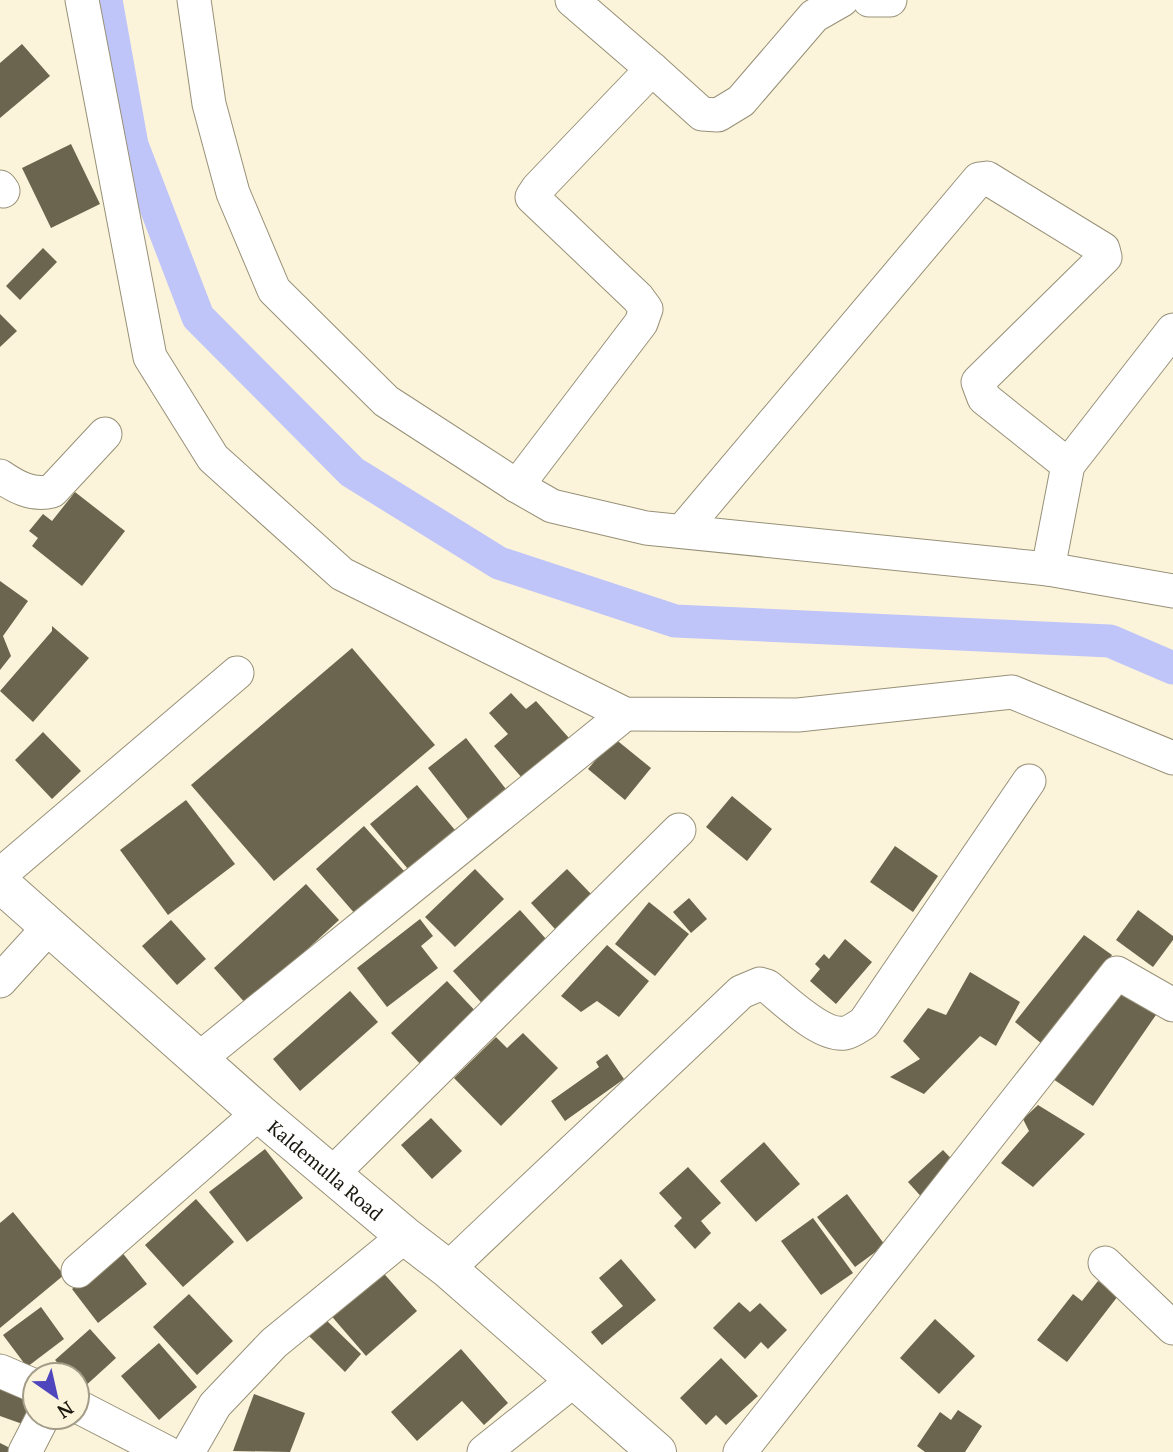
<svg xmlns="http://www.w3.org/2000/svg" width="1173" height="1452" viewBox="0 0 1173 1452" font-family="'PT Serif',serif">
<rect width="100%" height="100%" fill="#fcf4da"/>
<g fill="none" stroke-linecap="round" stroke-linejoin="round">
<!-- canal -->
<polyline stroke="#c0c5f9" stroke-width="33" points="106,0 132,145 198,317 352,472 499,563 675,621 1110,641 1173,668"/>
</g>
<!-- building -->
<g fill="#6b644e">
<polygon points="22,44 50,76 0,118 0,63"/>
<polygon points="71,144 100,204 51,228 22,168"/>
<polygon points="43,248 57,262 20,300 6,286"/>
<polygon points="0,314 17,331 0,347"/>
<polygon points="75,492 125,531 82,586 32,546 38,538 29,531 43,514 52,521"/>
<polygon points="0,581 28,601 3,636 11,656 0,670"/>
<polygon points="52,626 89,658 33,722 0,691 52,631"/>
<polygon points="352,648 435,745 274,881 191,785"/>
<polygon points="511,693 526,709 536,701 569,738 523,779 494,746 508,734 489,713"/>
<polygon points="43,732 81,771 52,799 15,760"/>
<polygon points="466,738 509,793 471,823 428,768"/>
<polygon points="614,738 651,768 625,800 588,769"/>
<polygon points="417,785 460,836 413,875 370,824"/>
<polygon points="732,796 772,829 747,861 706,827"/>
<polygon points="186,800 235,864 168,915 120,850"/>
<polygon points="364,826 412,880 363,923 316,869"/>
<polygon points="895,846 938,876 913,912 870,882"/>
<polygon points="475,869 504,899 455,947 425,917"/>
<polygon points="567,869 592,895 555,929 531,903"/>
<polygon points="306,884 339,920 247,1005 214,968"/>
<polygon points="689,898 707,919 691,933 673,912"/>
<polygon points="649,902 689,934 655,976 615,944"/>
<polygon points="520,910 555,949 488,1010 453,971"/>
<polygon points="1138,910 1173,936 1173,940 1153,967 1116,940"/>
<polygon points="420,919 433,936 421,946 438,968 387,1007 357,968"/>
<polygon points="171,920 206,959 177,985 142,946"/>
<polygon points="1084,935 1112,955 1047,1048 1015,1022"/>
<polygon points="845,939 872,962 836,1004 810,981 820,969 815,964 824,954 829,959"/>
<polygon points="607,945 649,981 619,1017 597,1001 581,1012 561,996"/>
<polygon points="970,972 1020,1002 996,1046 980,1036 924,1094 890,1077 920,1059 903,1041 928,1008 946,1015"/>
<polygon points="447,981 481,1017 425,1069 391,1033"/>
<polygon points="1117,984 1158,1012 1093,1106 1053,1079"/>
<polygon points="350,991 378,1022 300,1091 273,1059"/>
<polygon points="523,1033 558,1068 501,1126 454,1078 496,1037 507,1048"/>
<polygon points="607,1054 624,1079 565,1121 551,1101 599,1067 596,1062"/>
<polygon points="1038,1105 1085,1134 1033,1187 1001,1163 1029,1131 1023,1119"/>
<polygon points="431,1118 462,1151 432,1179 401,1145"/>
<polygon points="764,1142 800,1184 756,1222 720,1181"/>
<polygon points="265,1149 303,1198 247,1242 209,1192"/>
<polygon points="943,1150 961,1169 926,1202 908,1182"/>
<polygon points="688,1167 721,1203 701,1221 711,1233 695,1249 674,1226 682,1218 659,1193"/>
<polygon points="847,1194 885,1245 855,1267 817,1217"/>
<polygon points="196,1199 234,1242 183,1287 145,1245"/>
<polygon points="13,1212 64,1275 0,1328 0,1223"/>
<polygon points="813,1218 853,1273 821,1295 781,1241"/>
<polygon points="121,1251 147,1284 98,1323 72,1289"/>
<polygon points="621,1259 656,1300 602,1345 591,1332 623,1306 599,1278"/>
<polygon points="379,1268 417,1311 366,1356 328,1312"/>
<polygon points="1098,1281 1118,1296 1067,1362 1037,1340 1073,1294 1082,1301"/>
<polygon points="189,1294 233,1341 197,1375 153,1327"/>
<polygon points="739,1302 750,1312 760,1303 787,1330 768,1349 761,1342 745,1359 713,1328"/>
<polygon points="41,1307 64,1339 27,1367 3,1335"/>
<polygon points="324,1318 361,1354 345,1372 308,1335"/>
<polygon points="935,1319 975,1356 939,1394 900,1358"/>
<polygon points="90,1329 116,1358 82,1389 77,1384 77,1375 69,1375 55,1360"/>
<polygon points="159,1343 197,1387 159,1420 121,1376"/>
<polygon points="461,1349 508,1403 484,1425 462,1401 417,1441 391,1412"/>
<polygon points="721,1358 758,1396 726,1425 716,1415 706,1425 680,1398"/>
<polygon points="0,1386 35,1398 35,1408 28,1426 0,1416"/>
<polygon points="254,1394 305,1413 290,1452 233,1451"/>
<polygon points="958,1410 982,1426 965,1452 925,1452 917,1446 940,1412 951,1420"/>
<polygon points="0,1443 10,1448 8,1452 0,1452"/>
</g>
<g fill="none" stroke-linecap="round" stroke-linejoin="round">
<defs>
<g id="minor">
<polyline points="82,0 150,357 213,458 342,574 625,714 798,715 1012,692 1173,758"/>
<polyline points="194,0 209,104 233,193 274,290 386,401 517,486 552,506 646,528 1048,569 1173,591"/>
<polyline points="869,0 890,0"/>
<polyline points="652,69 702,114 718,115 741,101 814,16 842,0"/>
<polyline points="0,187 3,191"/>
<path d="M0 476C16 487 32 496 52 491L105 434"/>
<polyline points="517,486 641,323 646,309 638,298 532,197 538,188 652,69 572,0"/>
<polyline points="683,530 979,179 987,178 1103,249 1105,257 978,382 984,398 1068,465"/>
<polyline points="1048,569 1068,465 1173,330"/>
<polyline points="0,875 237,673"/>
<polyline points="0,981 49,927"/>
<polyline points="199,1059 625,714"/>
<polyline points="332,1174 679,830"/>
<polyline points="1105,1263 1173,1328"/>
<path d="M448 1269C545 1176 644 1085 741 992L760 984 767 986C785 1000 821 1037 845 1033 851 1032 859 1026 864 1023L1029 781"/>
<polyline points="78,1271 259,1113"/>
<polyline points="0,1371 35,1386"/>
<polyline points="77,1406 166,1452"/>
<polyline points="25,1452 43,1417"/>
<polyline points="188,1452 215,1405 274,1343 405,1236"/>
<polyline points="484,1452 574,1380"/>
<polyline points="740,1452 1117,973 1173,1005"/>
</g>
<g id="major">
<path id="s1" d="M0 883 259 1113 405 1236 448 1269 657 1452"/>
</g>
</defs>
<!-- minor casing -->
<use href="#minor" stroke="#979078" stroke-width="35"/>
<!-- major casing -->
<use href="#major" stroke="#979078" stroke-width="40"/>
<!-- minor -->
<use href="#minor" stroke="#fff" stroke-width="33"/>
<!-- major -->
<use href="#major" stroke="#fff" stroke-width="38"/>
</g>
<g text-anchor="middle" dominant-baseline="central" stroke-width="5" stroke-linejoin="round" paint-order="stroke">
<!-- street labels -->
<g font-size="19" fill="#1a170e" stroke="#fcf4da">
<text stroke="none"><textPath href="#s1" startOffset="434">Kaldemulla Road</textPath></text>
</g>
</g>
<!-- north arrow -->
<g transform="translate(56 1396) rotate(146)"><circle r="33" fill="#fcf4da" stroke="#a29c88" stroke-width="2"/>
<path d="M0-5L12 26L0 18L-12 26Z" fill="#4f46bd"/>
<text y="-10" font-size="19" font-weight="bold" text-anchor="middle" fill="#1a170e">N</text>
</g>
</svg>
